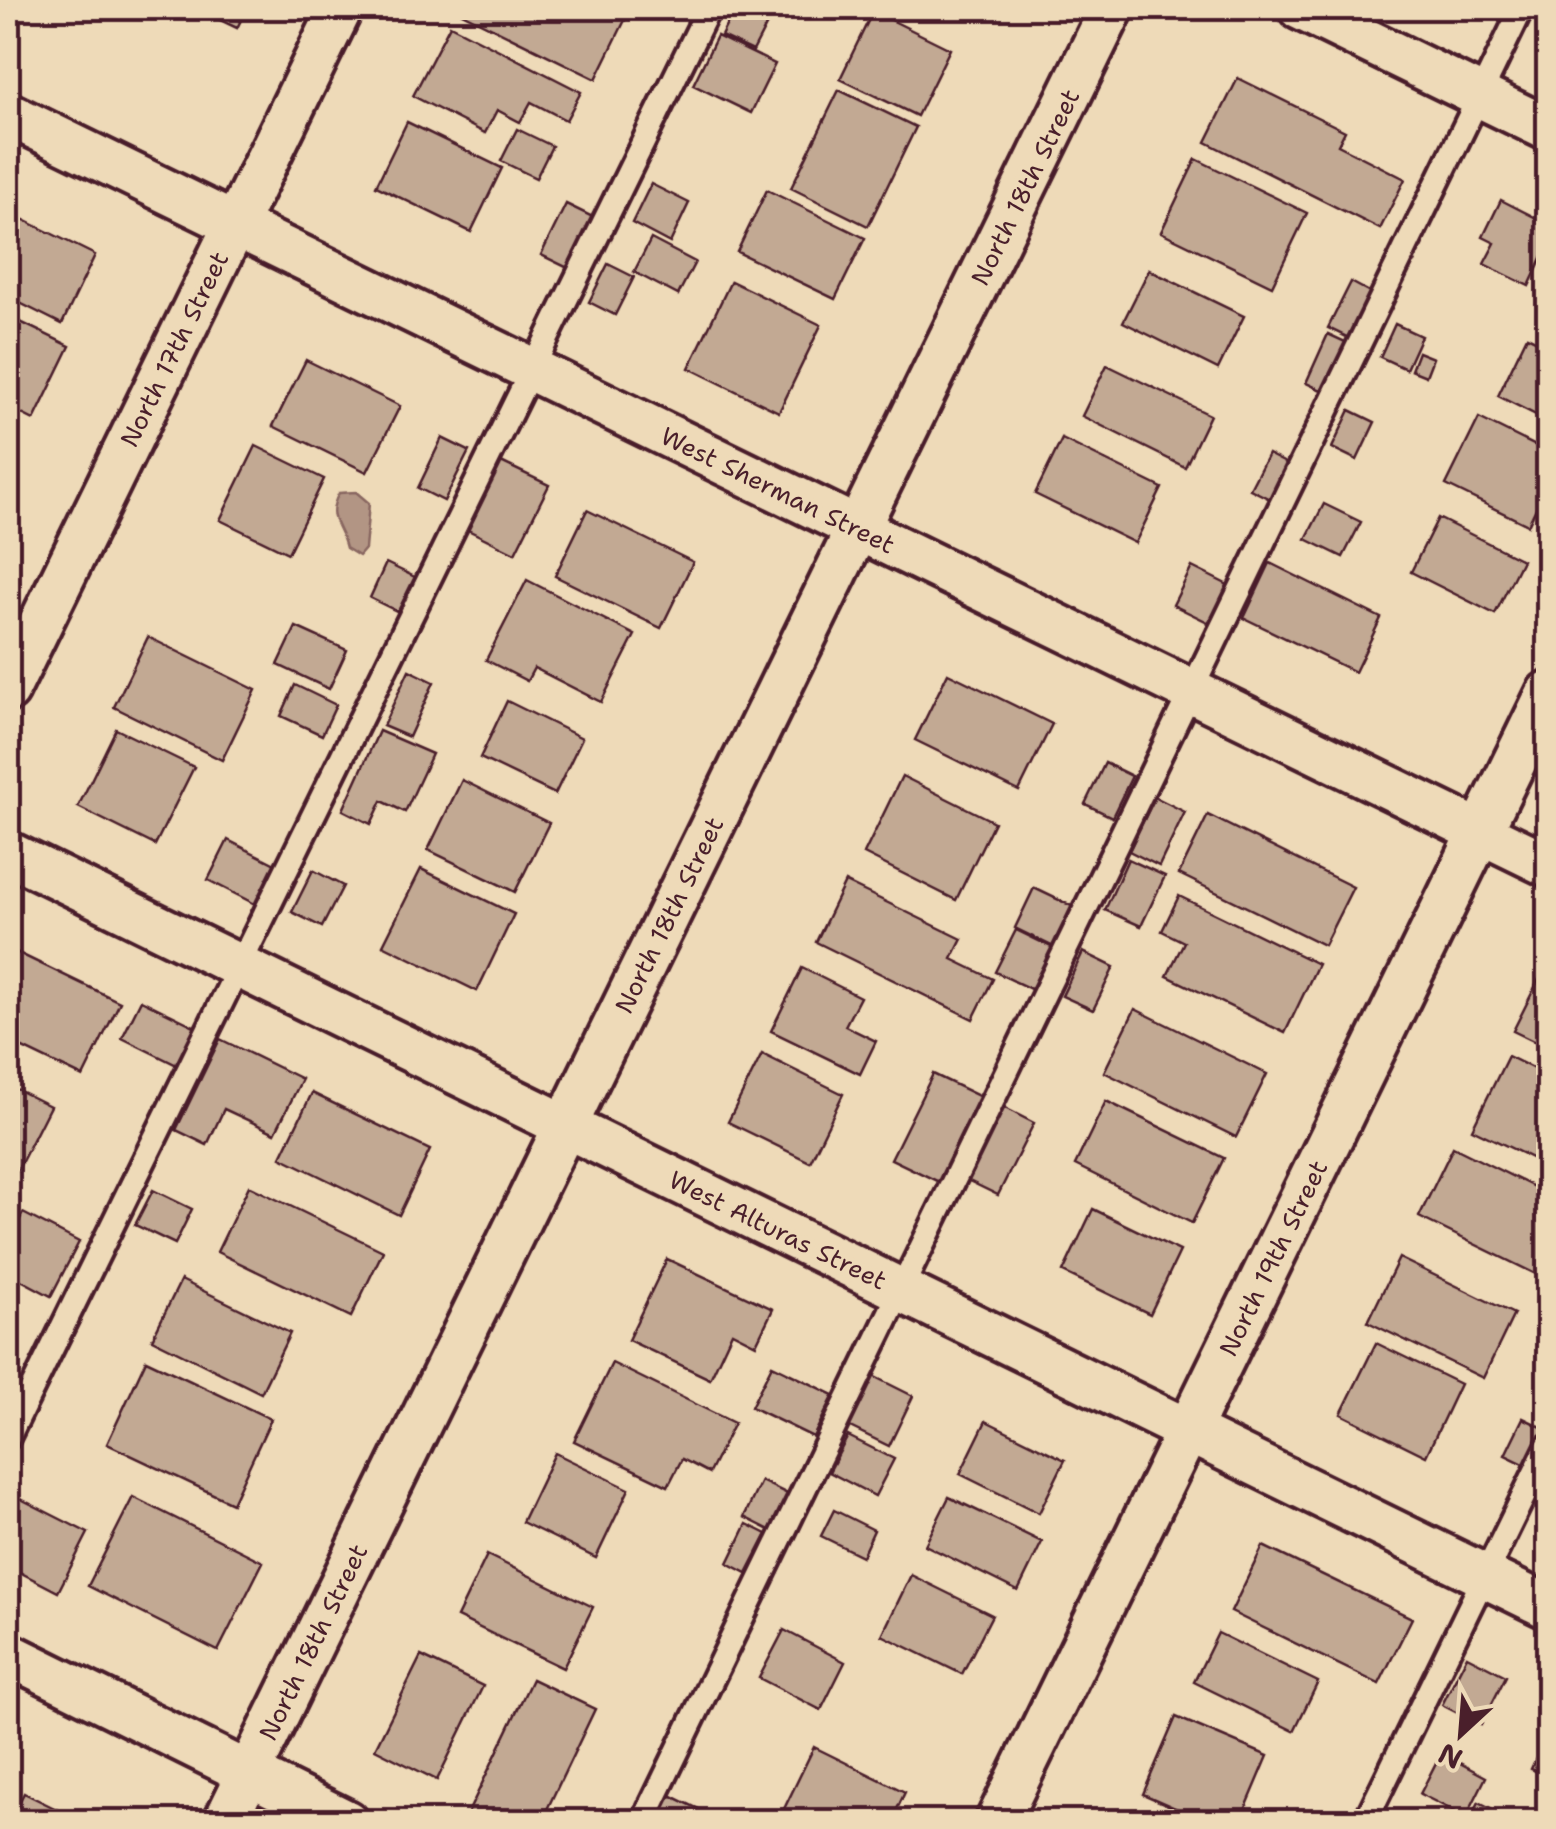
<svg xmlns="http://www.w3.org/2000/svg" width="1556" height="1829" viewBox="0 0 1556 1829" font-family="'Shantell Sans',sans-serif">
<rect width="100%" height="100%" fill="#eedab8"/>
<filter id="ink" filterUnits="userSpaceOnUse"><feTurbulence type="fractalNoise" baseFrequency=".01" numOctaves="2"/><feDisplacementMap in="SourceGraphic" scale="20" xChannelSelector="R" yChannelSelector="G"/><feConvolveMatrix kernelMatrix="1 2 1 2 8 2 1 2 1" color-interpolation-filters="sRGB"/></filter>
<g filter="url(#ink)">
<!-- water -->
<path fill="#b29584" stroke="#886660" stroke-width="2.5" d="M356 492 369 503 365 549 359 556 346 548C340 523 325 519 339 493Z"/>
<!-- building -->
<g fill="#c2a993" stroke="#4a1f2b" stroke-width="2.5">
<polygon points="195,8 247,8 237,28"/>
<polygon points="465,8 614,8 628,14 596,79 462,13"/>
<polygon points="735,8 753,8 771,16 753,51 721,36"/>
<polygon points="873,11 950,49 917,116 840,79"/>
<polygon points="450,25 581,92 566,120 531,102 520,122 497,110 485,133 413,96"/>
<polygon points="717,36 775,64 751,113 693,85"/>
<polygon points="1238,78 1345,131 1338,145 1405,179 1380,229 1206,142"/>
<polygon points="839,90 916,127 868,226 791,188"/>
<polygon points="407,122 502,168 471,232 376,186"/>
<polygon points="517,129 552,146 536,178 501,161"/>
<polygon points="1196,159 1307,213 1272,286 1161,232"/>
<polygon points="651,184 689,203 670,243 632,223"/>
<polygon points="767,190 865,238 835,299 737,252"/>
<polygon points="1501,200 1548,224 1548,245 1529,286 1484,264 1495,243 1483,237"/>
<polygon points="566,204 597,219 572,270 541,255"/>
<polygon points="8,212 95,255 62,324 8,297"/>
<polygon points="651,239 695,262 678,295 634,272"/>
<polygon points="608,264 634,277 615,315 589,302"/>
<polygon points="1149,270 1244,316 1218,369 1123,322"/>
<polygon points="731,281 821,325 779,412 689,368"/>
<polygon points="1351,282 1377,296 1355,341 1328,328"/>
<polygon points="8,316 70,346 34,420 8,407"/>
<polygon points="1395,324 1421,336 1406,369 1380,357"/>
<polygon points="1328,334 1354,346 1332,395 1306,383"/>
<polygon points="1527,336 1548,346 1548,421 1498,396"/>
<polygon points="1418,352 1433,358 1426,376 1411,370"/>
<polygon points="306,360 400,406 367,472 273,426"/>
<polygon points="1107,365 1210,415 1185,467 1082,416"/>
<polygon points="1350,410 1375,422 1357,460 1332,448"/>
<polygon points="1479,418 1548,452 1548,483 1528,525 1446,485"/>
<polygon points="442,438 469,451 444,501 418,488"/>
<polygon points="1062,439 1162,488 1135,543 1035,494"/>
<polygon points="256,446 324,479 288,553 220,520"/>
<polygon points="1268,454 1295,468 1278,503 1250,489"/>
<polygon points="501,462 549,485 515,553 468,530"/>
<polygon points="1324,504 1361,522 1343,557 1306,539"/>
<polygon points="587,510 693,562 661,628 555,576"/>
<polygon points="1438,518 1522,560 1495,614 1411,572"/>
<polygon points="386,563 423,581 407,616 370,598"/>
<polygon points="1270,563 1381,618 1355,672 1244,618"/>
<polygon points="1192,567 1232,587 1214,625 1173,605"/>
<polygon points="527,580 635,635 601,702 534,668 527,681 486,660"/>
<polygon points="296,627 347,650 329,689 278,665"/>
<polygon points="148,637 256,690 222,760 114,707"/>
<polygon points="409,670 434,682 409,737 383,726"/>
<polygon points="948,673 1052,724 1019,791 915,740"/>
<polygon points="295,685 336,705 322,735 281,716"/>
<polygon points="507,701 582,738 555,794 480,758"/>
<polygon points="116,729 194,767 155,845 78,807"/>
<polygon points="379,731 432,754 405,812 382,801 371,824 343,810"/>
<polygon points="1105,763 1132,776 1112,817 1085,804"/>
<polygon points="902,776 994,822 956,900 864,854"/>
<polygon points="462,780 549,823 515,892 428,850"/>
<polygon points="1155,797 1185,812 1159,866 1129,851"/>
<polygon points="1208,815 1353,887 1324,945 1179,874"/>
<polygon points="228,840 281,867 261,907 208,880"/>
<polygon points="1128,859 1165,876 1141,926 1105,910"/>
<polygon points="421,869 514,914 477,991 383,945"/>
<polygon points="313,870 343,886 322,927 292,912"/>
<polygon points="845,882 962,939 952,959 993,979 973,1019 816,942"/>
<polygon points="1034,888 1076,908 1056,948 1015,928"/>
<polygon points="1179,896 1318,964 1285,1033 1167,976 1184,942 1162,931"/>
<polygon points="1016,930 1057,950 1037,992 995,972"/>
<polygon points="8,948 120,1002 83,1077 8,1041"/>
<polygon points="1083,952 1114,967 1093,1010 1062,996"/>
<polygon points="1545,967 1548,969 1548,1048 1513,1031"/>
<polygon points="802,968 860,997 845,1026 876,1041 860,1074 771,1031"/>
<polygon points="141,1000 196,1027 177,1065 122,1038"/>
<polygon points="1135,1009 1267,1074 1236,1137 1104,1072"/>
<polygon points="220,1039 302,1079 275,1133 224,1109 207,1145 176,1130"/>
<polygon points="762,1054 843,1094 810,1162 728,1122"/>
<polygon points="1508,1056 1548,1076 1548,1166 1472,1129"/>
<polygon points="933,1074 981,1097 939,1182 891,1159"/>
<polygon points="8,1085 50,1106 8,1189"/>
<polygon points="312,1093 430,1150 399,1215 281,1157"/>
<polygon points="1106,1101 1224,1158 1192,1223 1075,1165"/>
<polygon points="1001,1106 1034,1123 998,1195 965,1179"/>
<polygon points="1453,1147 1548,1194 1548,1274 1546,1279 1419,1217"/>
<polygon points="249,1186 383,1251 351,1317 217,1252"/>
<polygon points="153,1190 192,1209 175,1244 135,1225"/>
<polygon points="1093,1209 1180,1251 1150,1314 1063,1272"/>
<polygon points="23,1213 79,1242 51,1296 8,1273 8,1243"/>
<polygon points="1399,1258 1514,1314 1483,1378 1368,1322"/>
<polygon points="667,1259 773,1309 756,1344 732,1332 710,1379 628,1340"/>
<polygon points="181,1280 290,1333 261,1393 152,1339"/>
<polygon points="1376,1343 1460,1384 1426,1456 1341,1414"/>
<polygon points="146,1360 271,1419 232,1503 107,1444"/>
<polygon points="612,1363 734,1423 709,1473 682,1459 668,1486 574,1441"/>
<polygon points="772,1365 834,1395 813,1437 751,1407"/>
<polygon points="873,1376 913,1396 889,1446 848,1426"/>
<polygon points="1523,1418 1548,1430 1530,1467 1505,1455"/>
<polygon points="986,1421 1065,1460 1039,1513 960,1474"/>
<polygon points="848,1436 894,1459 875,1496 829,1472"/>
<polygon points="555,1453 629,1489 596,1558 522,1522"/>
<polygon points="761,1481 788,1494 770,1530 744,1517"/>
<polygon points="9,1493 88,1533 58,1592 8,1566"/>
<polygon points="133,1497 263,1562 218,1651 88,1586"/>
<polygon points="949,1497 1042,1542 1018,1591 925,1545"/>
<polygon points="834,1510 874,1530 862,1556 821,1536"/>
<polygon points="747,1524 767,1534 747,1573 728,1563"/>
<polygon points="1263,1546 1412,1618 1379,1684 1231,1612"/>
<polygon points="487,1555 593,1607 563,1668 457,1617"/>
<polygon points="911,1575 992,1615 962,1674 882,1635"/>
<polygon points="784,1630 845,1662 821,1710 759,1678"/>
<polygon points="1218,1633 1318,1682 1294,1731 1194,1682"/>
<polygon points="421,1656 483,1686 437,1780 375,1749"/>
<polygon points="1467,1656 1506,1676 1481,1725 1442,1705"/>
<polygon points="532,1679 595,1709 541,1822 482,1822 467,1815"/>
<polygon points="1176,1717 1268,1756 1240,1822 1207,1822 1143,1794"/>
<polygon points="1548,1732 1548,1777 1531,1769"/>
<polygon points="814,1747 905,1792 891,1822 803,1822 783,1811"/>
<polygon points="1441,1753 1486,1777 1466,1817 1420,1794"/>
<polygon points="24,1793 83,1822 9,1822"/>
<polygon points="670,1795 701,1810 696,1822 657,1822"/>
<polygon points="1479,1802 1519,1822 1469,1822"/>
</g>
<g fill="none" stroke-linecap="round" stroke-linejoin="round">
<defs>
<g id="lane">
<polyline points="8,1438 709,8"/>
<polyline points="643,1822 1522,8"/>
<polyline points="1365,1822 1548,1446"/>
</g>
<g id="street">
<polyline points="1300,8 1548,129"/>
<polyline points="8,114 1548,865"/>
<polyline points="8,690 341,8"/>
<polyline points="8,853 1548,1607"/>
<polyline points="8,1654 347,1822"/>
<polyline points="225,1822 1112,8"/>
<polyline points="997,1822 1548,693"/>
</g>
</defs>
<!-- lane casing -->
<use href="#lane" stroke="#4a1f2b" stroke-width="30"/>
<!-- street casing -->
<use href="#street" stroke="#4a1f2b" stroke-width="50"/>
<!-- lane -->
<use href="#lane" stroke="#eedab8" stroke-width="22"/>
<!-- street -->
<use href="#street" stroke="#eedab8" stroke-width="42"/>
</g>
</g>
<g text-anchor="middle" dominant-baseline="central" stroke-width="10" stroke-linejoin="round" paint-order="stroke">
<!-- street labels -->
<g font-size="25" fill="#4a1f2b" stroke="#eedab8">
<text transform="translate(1025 187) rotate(-64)">North 18th Street</text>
<text transform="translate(174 349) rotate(-64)">North 17th Street</text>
<text transform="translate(778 490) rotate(26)">West Sherman Street</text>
<text transform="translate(669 915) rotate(-64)">North 18th Street</text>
<text transform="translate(778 1230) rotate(26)">West Alturas Street</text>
<text transform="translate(1273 1258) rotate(-64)">North 19th Street</text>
<text transform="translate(313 1642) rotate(-64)">North 18th Street</text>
</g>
</g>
<!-- margin -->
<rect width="1556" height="1829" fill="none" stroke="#eedab8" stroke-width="40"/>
<rect x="20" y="20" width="1516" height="1789" fill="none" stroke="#4a1f2b" stroke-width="4" filter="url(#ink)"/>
<!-- north arrow -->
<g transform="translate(1461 1734) rotate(206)" stroke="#eedab8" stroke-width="8" paint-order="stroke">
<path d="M0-8L18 38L0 25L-18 38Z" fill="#4a1f2b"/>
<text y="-15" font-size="28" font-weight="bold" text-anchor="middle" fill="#4a1f2b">N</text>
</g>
</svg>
